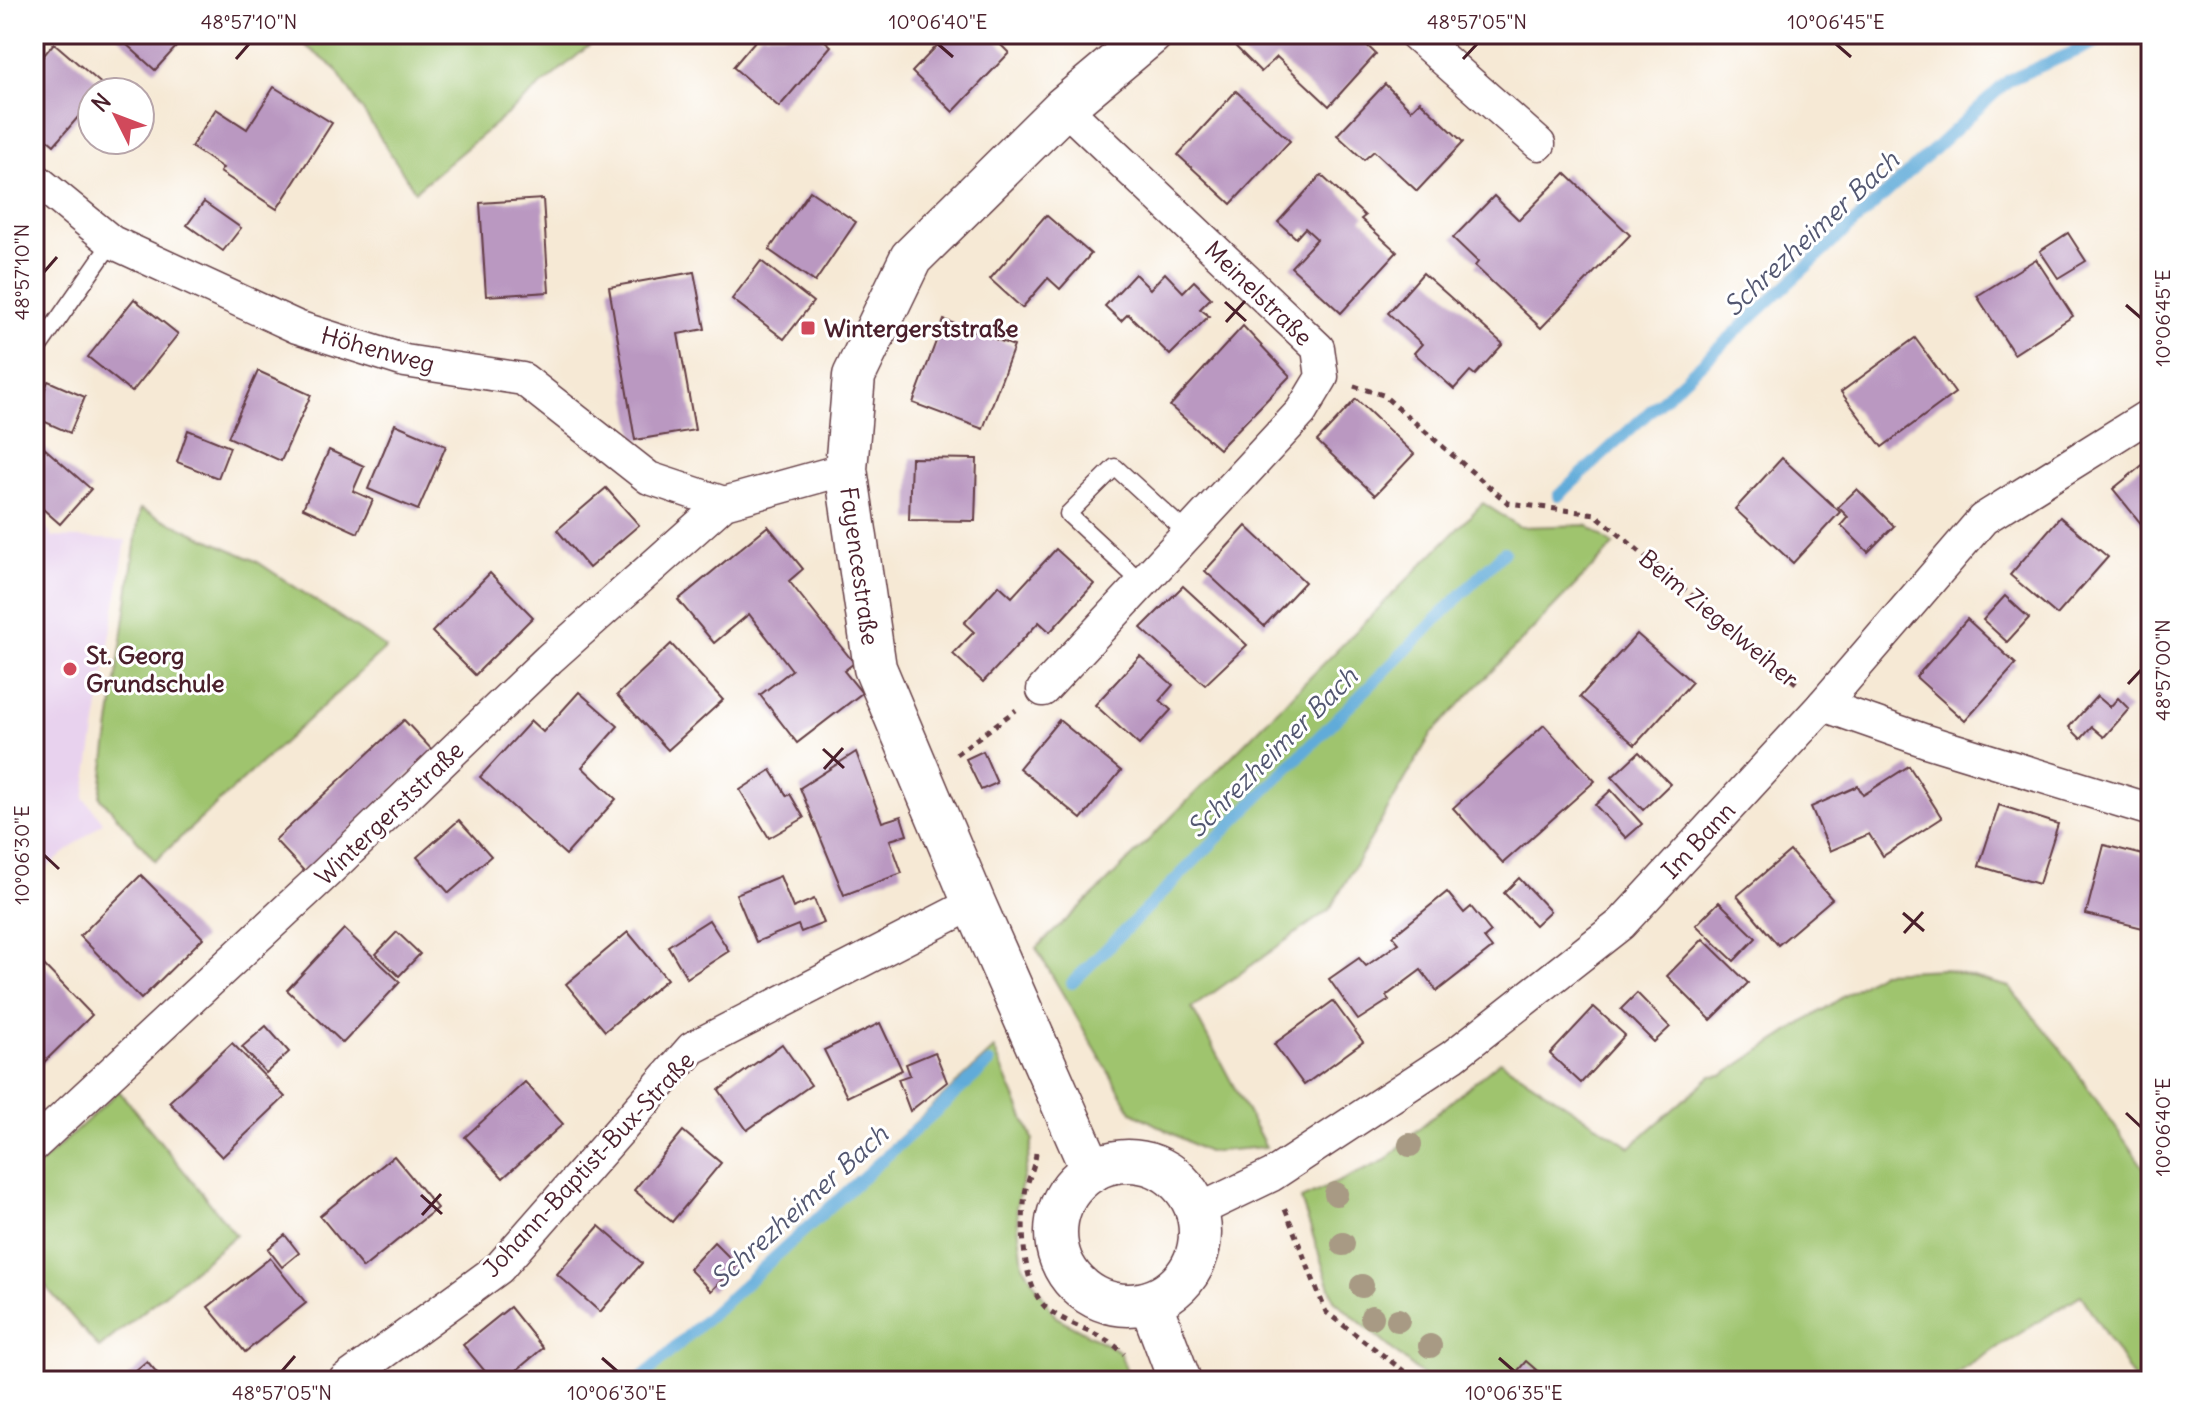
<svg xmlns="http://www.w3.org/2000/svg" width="2185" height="1415" viewBox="0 0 2185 1415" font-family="Delius,sans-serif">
<rect width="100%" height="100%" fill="#fff"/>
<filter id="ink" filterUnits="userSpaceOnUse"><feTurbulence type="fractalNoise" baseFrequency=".0125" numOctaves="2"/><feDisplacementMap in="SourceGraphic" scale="16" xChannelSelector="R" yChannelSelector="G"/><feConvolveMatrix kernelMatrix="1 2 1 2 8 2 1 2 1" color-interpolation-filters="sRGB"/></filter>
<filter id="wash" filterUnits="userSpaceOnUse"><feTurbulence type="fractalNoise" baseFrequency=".006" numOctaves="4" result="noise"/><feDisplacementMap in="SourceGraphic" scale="32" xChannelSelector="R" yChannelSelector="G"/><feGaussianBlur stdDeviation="1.8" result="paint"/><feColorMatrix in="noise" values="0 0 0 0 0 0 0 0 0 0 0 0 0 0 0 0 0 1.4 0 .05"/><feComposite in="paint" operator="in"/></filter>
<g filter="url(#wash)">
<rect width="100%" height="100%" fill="#f6e9d5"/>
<!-- built -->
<polygon fill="#e8d2ee" points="34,511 53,537 126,540 84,798 103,822 34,878"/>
<!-- green -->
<g fill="#9fc46e" stroke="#74724c" stroke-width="2">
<polygon points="290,34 603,34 415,191 335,68"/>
<polygon points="1483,503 1520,527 1587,525 1614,545 1432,733 1330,909 1192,1008 1266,1147 1207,1152 1132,1112 1036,948 1100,889"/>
<polygon points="140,509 256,561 386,648 155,861 100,797"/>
<polygon points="1943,969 2009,987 2060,1048 2151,1178 2151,1381 2135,1381 2081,1295 1944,1381 1429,1381 1334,1300 1301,1199 1386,1160 1417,1130 1500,1061 1630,1147 1711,1076 1723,1075 1881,972"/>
<polygon points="994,1049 1033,1139 1016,1207 1023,1265 1056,1317 1119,1351 1131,1381 638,1381"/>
<polygon points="119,1091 236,1235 99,1348 34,1273 34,1170"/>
</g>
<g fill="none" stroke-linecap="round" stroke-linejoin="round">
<!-- stream -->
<g stroke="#61abd9" stroke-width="12">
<polyline points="1558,496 2009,80 2115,34"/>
<polyline points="1072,983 1504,552"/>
<polyline points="638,1381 989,1063"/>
</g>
</g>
<g id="blocks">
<!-- building -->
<g fill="#ba98c1">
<polygon points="115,34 188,34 155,70"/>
<polygon points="761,34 817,34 831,46 779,107 733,67"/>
<polygon points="948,34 990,34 1009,53 953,112 912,72"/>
<polygon points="1248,34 1355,34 1376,54 1329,106 1277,57 1261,72 1236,47"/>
<polygon points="54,43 104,86 99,92 92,92 92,101 54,145 34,128 34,67"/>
<polygon points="1385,84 1411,110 1420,101 1463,142 1417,191 1374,151 1364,160 1337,135"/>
<polygon points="274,87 332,123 277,209 220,172 223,168 191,147 216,109 247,129"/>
<polygon points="1236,91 1290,141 1231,204 1178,155"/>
<polygon points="1565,173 1630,235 1541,328 1475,266 1478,262 1453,238 1494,196 1519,220"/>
<polygon points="1321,175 1365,216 1361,219 1397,252 1341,313 1291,267 1317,239 1305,228 1296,238 1278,222"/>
<polygon points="810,191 856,222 815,282 769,250"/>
<polygon points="543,199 549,292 486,296 480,203"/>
<polygon points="204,202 241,228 223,251 187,225"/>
<polygon points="1046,215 1091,254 1060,289 1048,278 1022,308 990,279"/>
<polygon points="2068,233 2086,261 2058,278 2040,251"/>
<polygon points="2036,259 2073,316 2014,354 1977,296"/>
<polygon points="761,261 813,302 784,339 732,299"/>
<polygon points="694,272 705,329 678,334 695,430 635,440 609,287"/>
<polygon points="1165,273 1183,292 1194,281 1211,298 1200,309 1209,316 1170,355 1128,314 1121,321 1105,306 1135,274 1150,289"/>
<polygon points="1423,273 1503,344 1475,375 1470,371 1454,389 1414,353 1422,344 1388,313"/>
<polygon points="134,299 178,334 132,392 88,357"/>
<polygon points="944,320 1014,346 983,429 913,403"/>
<polygon points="1243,326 1290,376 1219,449 1170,406"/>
<polygon points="1915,338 1955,393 1882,447 1841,392"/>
<polygon points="258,371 311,395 281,461 228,437"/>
<polygon points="48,381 85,397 70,433 34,417"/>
<polygon points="1356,399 1414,454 1375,495 1317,441"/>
<polygon points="395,424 446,446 418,510 368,489"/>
<polygon points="188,430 230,447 218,478 177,462"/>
<polygon points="34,439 91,489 60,524 34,501"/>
<polygon points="329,450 364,466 353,491 373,500 358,533 303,508"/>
<polygon points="911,458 977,459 975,521 909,520"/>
<polygon points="1782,458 1840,512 1793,563 1735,509"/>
<polygon points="2151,458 2151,536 2113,489"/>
<polygon points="606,488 639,525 589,568 557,530"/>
<polygon points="1857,489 1894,526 1868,552 1841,525 1848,517 1838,507"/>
<polygon points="2060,517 2108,557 2057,615 2010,575"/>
<polygon points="768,526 803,569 789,581 854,663 844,671 862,693 797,743 760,695 792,670 749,614 714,643 678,600"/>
<polygon points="1246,526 1305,582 1264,626 1205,571"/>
<polygon points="1056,549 1094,584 1050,632 1039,622 983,682 953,654 974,632 964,623 999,585 1012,597"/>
<polygon points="490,573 533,617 475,675 432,632"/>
<polygon points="1183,586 1247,645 1205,685 1141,628"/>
<polygon points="2005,596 2029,618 2007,642 1983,620"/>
<polygon points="1967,619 2016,664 1965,721 1916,677"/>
<polygon points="1637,634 1692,682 1635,745 1580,697"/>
<polygon points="671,644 723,700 668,750 617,695"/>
<polygon points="1140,656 1173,685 1160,700 1171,710 1139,745 1095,705"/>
<polygon points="579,692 618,726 582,767 616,799 566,855 480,777 531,721 543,732"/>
<polygon points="2097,696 2110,707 2118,698 2129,709 2104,737 2092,727 2081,739 2069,727"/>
<polygon points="404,720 434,752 305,872 275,840"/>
<polygon points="1059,720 1121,771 1081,819 1019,768"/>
<polygon points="1544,725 1595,781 1503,863 1453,808"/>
<polygon points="983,751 997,783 981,790 966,759"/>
<polygon points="856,752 882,822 901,816 907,835 890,840 902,873 844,895 800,788"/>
<polygon points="1639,752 1670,784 1643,810 1612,777"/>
<polygon points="1909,766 1942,818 1883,856 1869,834 1830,851 1811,807 1858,786 1863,795"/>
<polygon points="771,770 787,796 790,794 804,818 769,838 740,790"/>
<polygon points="1611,790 1642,824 1626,838 1595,805"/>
<polygon points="1999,805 2058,824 2039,884 1979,866"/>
<polygon points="459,820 491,856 449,893 417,857"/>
<polygon points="2104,845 2151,857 2151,930 2086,914"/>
<polygon points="1790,851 1832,899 1778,945 1737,896"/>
<polygon points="141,875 203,938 141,999 80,936"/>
<polygon points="780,876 793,908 814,899 824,923 801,932 798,925 756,942 736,894"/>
<polygon points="1519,878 1550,911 1535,925 1504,893"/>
<polygon points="1447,892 1464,913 1471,907 1491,932 1484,938 1492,948 1437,991 1421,970 1386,996 1389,1000 1358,1020 1329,979 1359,958 1366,966 1399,943 1393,936"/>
<polygon points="1719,902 1756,938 1734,961 1696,925"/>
<polygon points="709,920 729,951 687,978 668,946"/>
<polygon points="344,929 400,982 343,1043 287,990"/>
<polygon points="397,932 420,954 399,976 376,954"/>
<polygon points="628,932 667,979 605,1031 566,984"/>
<polygon points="1703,939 1748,983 1711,1020 1667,976"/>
<polygon points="42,963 92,1015 34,1072 34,971"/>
<polygon points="1637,993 1670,1027 1654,1042 1621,1009"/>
<polygon points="1333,1001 1363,1042 1304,1085 1274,1044"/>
<polygon points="1594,1007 1625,1035 1581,1083 1550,1054"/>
<polygon points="880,1023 902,1070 847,1097 824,1050"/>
<polygon points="266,1026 289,1052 266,1073 242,1047"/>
<polygon points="232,1043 285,1097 222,1157 169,1102"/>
<polygon points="782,1044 811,1085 747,1130 719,1090"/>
<polygon points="935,1052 947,1082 910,1111 898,1079 910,1075 906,1064"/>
<polygon points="525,1082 563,1124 503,1178 465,1137"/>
<polygon points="683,1131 721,1163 672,1222 634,1190"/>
<polygon points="394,1156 437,1208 363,1268 320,1216"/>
<polygon points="599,1226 642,1263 600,1312 557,1274"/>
<polygon points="285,1235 299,1253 282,1267 268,1249"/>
<polygon points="714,1242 737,1265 711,1291 689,1269"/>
<polygon points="270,1258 306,1303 245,1352 208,1307"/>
<polygon points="510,1307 543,1348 504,1381 493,1381 463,1345"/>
<polygon points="147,1361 164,1381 123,1381"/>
<polygon points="1526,1361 1549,1381 1509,1381"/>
</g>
</g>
</g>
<g filter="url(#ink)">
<use href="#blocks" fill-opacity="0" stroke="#643d44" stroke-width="2"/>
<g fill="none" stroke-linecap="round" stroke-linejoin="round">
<defs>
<g id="service">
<polyline points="34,354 112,242"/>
<polyline points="1141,582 1068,514 1115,467 1187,533"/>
</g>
<g id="minor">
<polyline points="1415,34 1539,144"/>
<polyline points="34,178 112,242 297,327 405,361 523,379 649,478 724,503"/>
<polyline points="1043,690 1301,412 1322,377 1318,348 1064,107"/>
<polyline points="1823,705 1926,741 2151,810"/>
<polyline points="34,1145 326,873 549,659 724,503 846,469"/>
<polyline points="1197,1211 1272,1175 1453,1056 1621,924 1823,705 1983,519 2151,414"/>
<polyline points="344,1381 499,1268 692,1048 974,903"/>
</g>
<g id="tertiary">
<circle cx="1128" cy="1233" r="72"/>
<polyline points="1092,1171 974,903 875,668 846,469 854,376 911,258 1064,107 1151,34"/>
<polyline points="1150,1302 1180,1381"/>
</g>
</defs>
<!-- service casing -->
<use href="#service" stroke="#643d44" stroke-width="19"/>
<!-- minor casing -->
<use href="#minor" stroke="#643d44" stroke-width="35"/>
<!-- tertiary casing -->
<use href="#tertiary" stroke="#643d44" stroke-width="45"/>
<!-- path -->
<g stroke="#643d44" stroke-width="5" stroke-dasharray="6 6" stroke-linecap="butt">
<polyline points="1354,386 1383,395 1508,503 1595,514 1796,683"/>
<polyline points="956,754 1016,710"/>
<path d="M1036 1153C1035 1167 1027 1180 1025 1194 1021 1226 1021 1290 1050 1311 1074 1328 1103 1332 1124 1354"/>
<polyline points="1285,1209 1326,1312 1417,1381"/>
</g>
<!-- service -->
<use href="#service" stroke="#fff" stroke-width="16"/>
<!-- minor -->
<use href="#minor" stroke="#fff" stroke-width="32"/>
<!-- tertiary -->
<use href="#tertiary" stroke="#fff" stroke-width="42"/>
</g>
<!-- trees -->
<g fill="#a89a84">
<circle cx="1410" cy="1145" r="12"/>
<circle cx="1336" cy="1194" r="12"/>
<circle cx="1343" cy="1244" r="12"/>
<circle cx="1362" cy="1286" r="12"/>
<circle cx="1372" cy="1317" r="12"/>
<circle cx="1398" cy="1320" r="12"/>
<circle cx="1430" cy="1346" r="12"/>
</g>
</g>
<!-- ticks -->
<path fill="none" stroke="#4a1f2b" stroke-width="3" d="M938 44 953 57M1836 44 1851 57M236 59 249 44M1463 59 1477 44M44 272 57 257M1225 302 1246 321M2126 305 2141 318M1226 322 1245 301M2128 684 2141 670M823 749 844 768M824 769 843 748M44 855 59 869M1903 913 1924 931M1904 933 1923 912M2126 1113 2141 1127M421 1195 442 1214M422 1215 441 1194M602 1358 617 1371M1499 1358 1514 1371M282 1371 295 1356"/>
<!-- markers -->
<g fill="#d1495b" stroke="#fff" stroke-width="3">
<rect x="800" y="320" width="16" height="16" rx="4"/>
<circle cx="70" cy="669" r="8"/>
</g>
<g text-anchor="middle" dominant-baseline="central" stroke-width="6" stroke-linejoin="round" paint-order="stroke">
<!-- street labels -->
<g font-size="24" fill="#4a1f2b" stroke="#fff">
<text transform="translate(1259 293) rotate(44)">Meinelstraße</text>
<text transform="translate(378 349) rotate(15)">Höhenweg</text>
<text transform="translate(860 566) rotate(82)">Fayencestraße</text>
<text transform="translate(1719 618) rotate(40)">Beim Ziegelweiher</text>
<text transform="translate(389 813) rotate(-44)">Wintergerststraße</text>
<text transform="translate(1698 840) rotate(-47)">Im Bann</text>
<text transform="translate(588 1164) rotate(-47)">Johann-Baptist-Bux-Straße</text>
</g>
<!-- poi labels -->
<g font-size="24" font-weight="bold" fill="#4a1f2b" stroke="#fff" text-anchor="start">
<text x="824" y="328">Wintergerststraße</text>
<text x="86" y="655">St. Georg<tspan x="86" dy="28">Grundschule</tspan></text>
</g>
<!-- water labels -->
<g font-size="26" font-style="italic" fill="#535771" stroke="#fff">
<text transform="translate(1811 233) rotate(-43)">Schrezheimer Bach</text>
<text transform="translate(1272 752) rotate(-45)">Schrezheimer Bach</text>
<text transform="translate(799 1206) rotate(-42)">Schrezheimer Bach</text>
</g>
</g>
<!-- margin -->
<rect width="2185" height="1415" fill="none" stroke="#fff" stroke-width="88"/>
<!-- north arrow -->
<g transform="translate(116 116) rotate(312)"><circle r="38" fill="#ffffff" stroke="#b7a5aa" stroke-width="2"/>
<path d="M0-6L14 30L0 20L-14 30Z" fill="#d1495b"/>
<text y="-12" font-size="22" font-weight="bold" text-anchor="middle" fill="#4a1f2b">N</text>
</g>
<rect x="44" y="44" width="2097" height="1327" fill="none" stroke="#4a1f2b" stroke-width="3"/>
<g font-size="20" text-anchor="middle" fill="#4a1f2b">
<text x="249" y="29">48°57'10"N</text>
<text x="938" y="29">10°06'40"E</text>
<text x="1477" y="29">48°57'05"N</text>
<text x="1836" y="29">10°06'45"E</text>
<text transform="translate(22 272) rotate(-90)" y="7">48°57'10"N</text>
<text transform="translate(2163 318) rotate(-90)" y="7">10°06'45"E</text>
<text transform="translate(2163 670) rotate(-90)" y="7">48°57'00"N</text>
<text transform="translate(22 855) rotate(-90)" y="7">10°06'30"E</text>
<text transform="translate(2163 1127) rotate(-90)" y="7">10°06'40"E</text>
<text x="282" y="1400">48°57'05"N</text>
<text x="617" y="1400">10°06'30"E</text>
<text x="1514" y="1400">10°06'35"E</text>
</g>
</svg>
